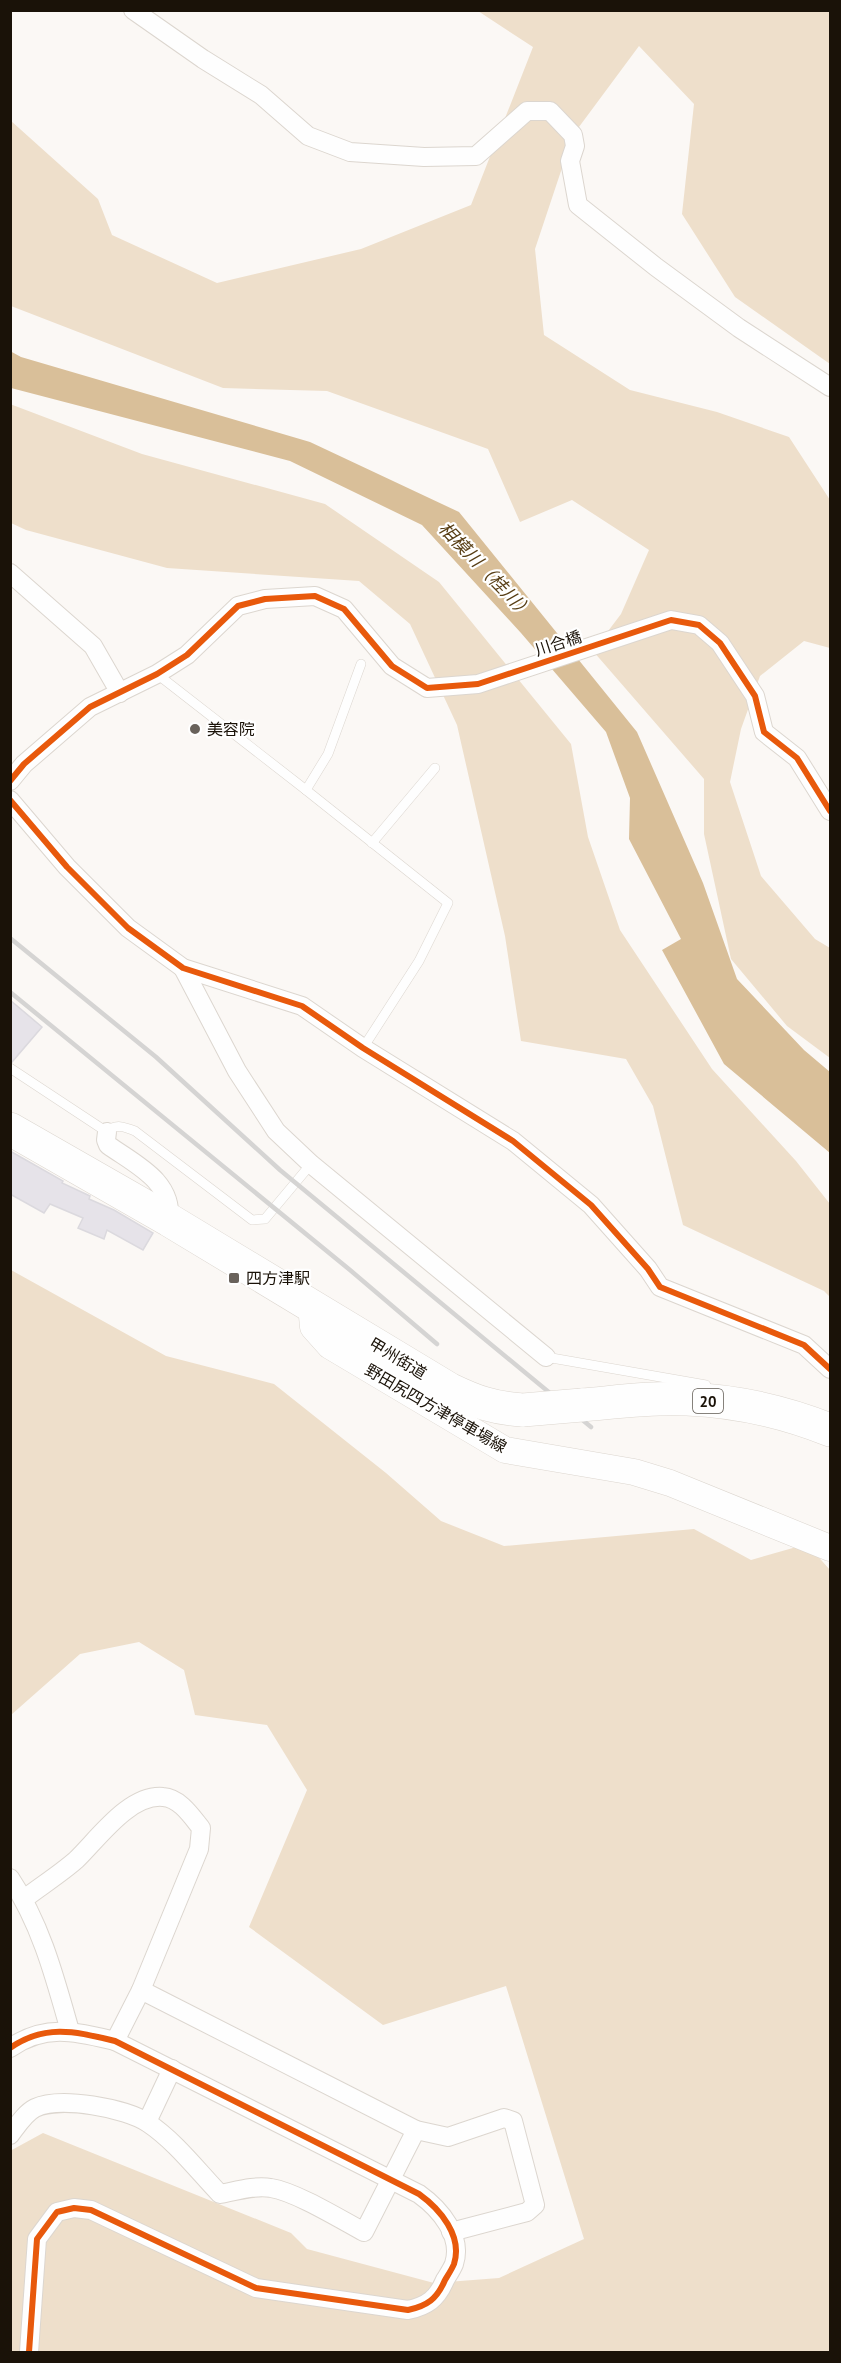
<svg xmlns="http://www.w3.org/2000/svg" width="841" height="2363" viewBox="0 0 841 2363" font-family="'PT Sans','Noto Sans JP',sans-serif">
<rect width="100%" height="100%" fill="#fbf8f5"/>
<!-- green -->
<g fill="#eedfcb">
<polygon points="478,11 830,11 830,364 735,297 682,214 694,104 639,46 573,135 535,249 544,335 630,390 717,412 789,437 830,500 830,648 804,641 760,676 741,729 730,782 761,876 815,939 830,948 830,1058 787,1026 731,959 704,834 704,779 593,651 621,614 649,550 572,500 520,522 488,449 327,391 223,388 11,306 10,120 98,199 112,235 217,283 361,249 471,205 533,47"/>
<polygon points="10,404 142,454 325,504 439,582 571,744 588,837 620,930 712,1069 796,1161 830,1204 830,1297 824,1291 683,1225 653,1106 626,1059 521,1041 505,936 457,725 410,624 359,581 167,568 26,530 11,523"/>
<polygon points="11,1270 166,1356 274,1384 386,1473 441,1521 504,1546 694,1529 751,1560 807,1544 830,1570 830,2352 11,2352 10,2151 43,2133 291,2233 307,2249 434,2283 499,2278 584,2239 506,1986 383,2025 249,1927 307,1790 267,1725 195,1715 184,1670 139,1642 80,1654 11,1715"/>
</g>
<!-- water -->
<polygon fill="#d9bf99" points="10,351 21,357 310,442 459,512 637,732 703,883 737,979 804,1050 830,1072 830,1153 724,1064 662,950 681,939 629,839 630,798 606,732 521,633 422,525 290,461 11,388"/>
<!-- building -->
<g fill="#e6e3e9" stroke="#dbd9de" stroke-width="1.5">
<polygon points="10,1000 42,1027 12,1062 10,1061"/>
<polygon points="10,1151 63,1181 62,1183 90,1196 89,1199 114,1210 153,1233 143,1250 107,1230 104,1239 78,1228 83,1218 50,1204 44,1213 10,1194"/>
</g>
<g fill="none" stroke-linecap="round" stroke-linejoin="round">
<defs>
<g id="lane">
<polyline points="361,664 328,754 306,790 448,903 419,961 363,1048"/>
<polyline points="157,674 306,790"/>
<polyline points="372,843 435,768"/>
<path d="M10 1068 107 1132C115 1123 125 1127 135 1131L252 1220 265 1219 311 1164"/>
<polyline points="546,1357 706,1385"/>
</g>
<g id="street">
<polyline points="133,10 203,59 261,95 308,136 350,152 424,157 476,156 527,111 550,111 573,135 575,146 570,161 578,205 656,267 739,328 830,387"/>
<polyline points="10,573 93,646 120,693"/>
<polyline points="10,781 24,764 90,707 157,674 187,655 238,606 265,599 315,596 344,609 392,666 427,688 478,684 671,620 699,625 720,643 755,696 764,732 797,758 830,811"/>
<polyline points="10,800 67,867 128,928 183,968 302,1006 363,1048 513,1141 591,1205 648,1269 660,1287 804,1345 830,1369"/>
<polyline points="183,968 237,1071 276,1131 311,1164 546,1357"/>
<path d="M107 1132 106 1140 108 1145C136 1165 173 1181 169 1220"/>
<path d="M10 1878C41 1924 55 1978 70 2031"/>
<path d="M24 1899C41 1886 60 1874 76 1860 98 1839 129 1794 163 1797 180 1798 192 1817 201 1828L199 1849 141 1990 115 2041"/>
<polyline points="141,1990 416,2130 448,2137 504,2118 513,2121 535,2205 527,2212 451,2232"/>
<path d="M10 2048C46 2023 77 2032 115 2041L419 2194C440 2209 463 2236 454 2264 452 2269 448 2275 445 2280 437 2299 427 2306 408 2310L256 2288 91 2210 74 2208 57 2212 37 2239 29 2352"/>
<polyline points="147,2122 172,2069"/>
<path d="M10 2135C17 2126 25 2113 35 2108 60 2096 126 2108 148 2123 175 2141 197 2170 220 2194 236 2191 255 2185 271 2188 296 2192 340 2219 364 2232L416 2130"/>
</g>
<polyline id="secondary" points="311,1305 313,1327 330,1346 505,1450 634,1472 670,1483 830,1548"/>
<g id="highway">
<path d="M10 1129 169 1220 449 1389C476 1402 493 1408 523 1410"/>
<path d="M582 1405C617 1402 652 1397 687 1399 737 1401 785 1412 830 1430"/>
</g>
</defs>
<!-- lane casing -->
<use href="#lane" stroke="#dcd6cf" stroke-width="10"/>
<!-- street casing -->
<use href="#street" stroke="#dcd6cf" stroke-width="20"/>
<!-- secondary casing -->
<use href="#secondary" stroke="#dcd6cf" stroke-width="27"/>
<!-- highway casing -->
<use href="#highway" stroke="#dcd6cf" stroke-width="34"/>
<!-- lane -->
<use href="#lane" stroke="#fefefe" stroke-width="9"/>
<!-- street -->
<use href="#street" stroke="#fefefe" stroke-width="18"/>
<!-- secondary -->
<use href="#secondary" stroke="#fefefe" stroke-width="26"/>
<!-- highway -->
<use href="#highway" stroke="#fefefe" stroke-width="33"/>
<!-- rail -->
<g stroke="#d5d4d3" stroke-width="4.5">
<polyline points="10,938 156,1057 280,1170 591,1427"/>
<polyline points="10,992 350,1270 437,1344"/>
</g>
<defs>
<polyline id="highway-bridge" points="523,1410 582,1405"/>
</defs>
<!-- highway-bridge casing -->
<use href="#highway-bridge" stroke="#dcd6cf" stroke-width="34" stroke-linecap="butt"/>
<!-- highway-bridge -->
<use href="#highway-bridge" stroke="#fefefe" stroke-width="33"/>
<defs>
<g id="cycleway">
<polyline points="10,781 24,764 90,707 157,674 187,655 238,606 265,599 315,596 344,609 392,666 427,688 478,684 671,620 699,625 720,643 755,696 764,732 797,758 830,811"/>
<polyline points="10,800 67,867 128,928 183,968 302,1006 363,1048 513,1141 591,1205 648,1269 660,1287 804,1345 830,1369"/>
<path d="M10 2048C46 2023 77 2032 115 2041L419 2194C440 2209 463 2236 454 2264 452 2269 448 2275 445 2280 437 2299 427 2306 408 2310L256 2288 91 2210 74 2208 57 2212 37 2239 29 2352"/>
</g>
</defs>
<!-- cycleway casing -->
<use href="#cycleway" stroke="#fff" stroke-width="10"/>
<!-- cycleway -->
<use href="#cycleway" stroke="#e8590c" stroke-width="6"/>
</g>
<!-- markers -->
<g fill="#69625b" stroke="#fff" stroke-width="2">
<circle cx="195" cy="729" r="6"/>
<rect x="228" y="1272" width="12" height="12" rx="3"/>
</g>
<g text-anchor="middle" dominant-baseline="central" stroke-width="4.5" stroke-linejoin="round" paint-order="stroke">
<!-- shield labels -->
<rect fill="#fff" stroke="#5f5952" stroke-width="1.5" x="693" y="1389" width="30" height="24" rx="4.5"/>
<g font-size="15" font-weight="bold" fill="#1a1208">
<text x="708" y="1401">20</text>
</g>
<!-- street labels -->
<g font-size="16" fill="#1a1208" stroke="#fff">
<text transform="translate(558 643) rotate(-18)">川合橋</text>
<text transform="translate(398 1358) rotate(31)">甲州街道</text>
<text transform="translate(436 1408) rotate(30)">野田尻四方津停車場線</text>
</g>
<!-- poi labels -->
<g font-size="16" fill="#1a1208" stroke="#fff" text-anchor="start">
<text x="207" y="729">美容院</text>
<text x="246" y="1278">四方津駅</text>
</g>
<!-- water labels -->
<g font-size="18" font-style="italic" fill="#583e15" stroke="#fff">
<text transform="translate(486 570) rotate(46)">相模川（桂川）</text>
</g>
</g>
<!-- border -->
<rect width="841" height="2363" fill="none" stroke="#1a1208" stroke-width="24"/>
</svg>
